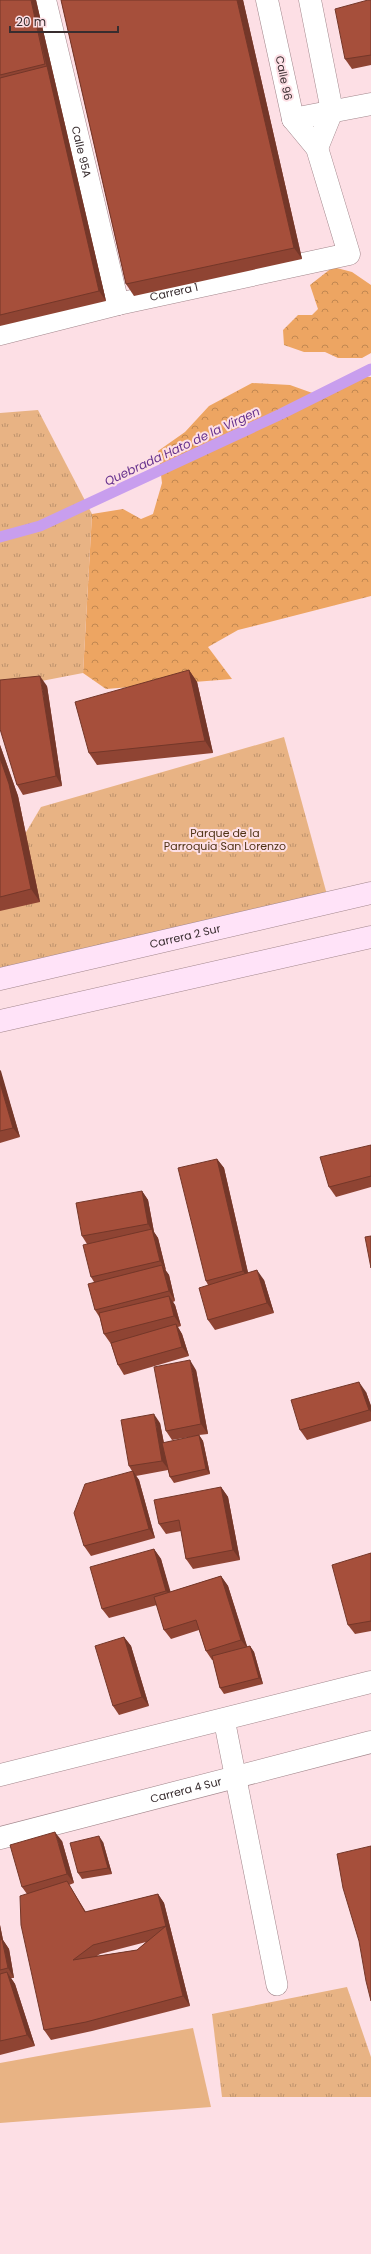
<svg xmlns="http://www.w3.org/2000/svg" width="371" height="2254" viewBox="0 0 371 2254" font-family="Poppins,sans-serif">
<defs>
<pattern id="forest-crowns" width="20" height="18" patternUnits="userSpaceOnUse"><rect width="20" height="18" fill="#eda562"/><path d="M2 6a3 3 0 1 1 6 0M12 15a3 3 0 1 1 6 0" fill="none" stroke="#c18751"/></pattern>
<pattern id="park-tufts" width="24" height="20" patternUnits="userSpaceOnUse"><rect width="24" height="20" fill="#e8b384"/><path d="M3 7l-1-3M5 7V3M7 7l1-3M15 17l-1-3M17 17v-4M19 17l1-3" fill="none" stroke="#bd926c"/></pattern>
</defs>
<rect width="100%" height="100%" fill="#fddfe5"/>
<!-- grass -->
<polygon fill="#e8b384" points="193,2028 211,2107 0,2123 0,2063"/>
<!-- forest -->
<g fill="url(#forest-crowns)">
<polygon points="333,267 352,272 371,285 371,353 362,358 338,358 325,352 304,352 284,345 283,330 298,315 312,315 318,309 310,285"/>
<polygon points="358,376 371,377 371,596 238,630 208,647 232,679 106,689 83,673 92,514 123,509 141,519 153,514 162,483 158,451 185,432 209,406 252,383 290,385 318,395"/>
</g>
<!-- park -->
<g fill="url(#park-tufts)">
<polygon points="38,410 92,514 83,673 0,689 0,413"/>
<polygon points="284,737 329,902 0,969 0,876 41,807"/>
<polygon points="347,1987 371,2057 371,2097 222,2097 212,2014"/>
</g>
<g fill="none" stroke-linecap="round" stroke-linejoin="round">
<!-- stream -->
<polyline stroke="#c89eee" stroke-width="11" points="0,537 40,526 281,414 371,369"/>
<defs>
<polyline id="lane" points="224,1719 277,1985"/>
<g id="street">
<path id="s1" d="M45 0 118 304"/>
<polyline points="310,0 332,111 317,148"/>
<polyline points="293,119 371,104"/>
<path id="s2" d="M0 334 118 304 349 254 317 148 293 119 267 0"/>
<polyline points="0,1775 371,1682"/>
<path id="s3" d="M0 1838 371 1742"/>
</g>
<g id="secondary">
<path id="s4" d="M0 979 371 893"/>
<polyline points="0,1021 371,937"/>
</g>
</defs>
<!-- lane casing -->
<use href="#lane" stroke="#a2878c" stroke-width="22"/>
<!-- street casing -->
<use href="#street" stroke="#a2878c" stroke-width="23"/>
<!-- secondary casing -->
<use href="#secondary" stroke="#a2878c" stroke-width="23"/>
<!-- lane -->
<use href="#lane" stroke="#fff" stroke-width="21"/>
<!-- street -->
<use href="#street" stroke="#fff" stroke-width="22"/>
<!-- secondary -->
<use href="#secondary" stroke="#ffe3f8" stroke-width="22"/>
</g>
<!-- wall -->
<g fill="#8f4433" fill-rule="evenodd">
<polygon points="0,0 36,0 106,301 0,326"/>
<polygon points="61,0 243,0 302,259 134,296 126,284"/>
<polygon points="371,0 371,65 352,69 345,59"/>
<polygon points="189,670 197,682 213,753 97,765 89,753"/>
<polygon points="47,686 62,786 23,795 17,785"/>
<polygon points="0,745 18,796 40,902 0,911"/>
<polygon points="0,1070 20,1137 0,1143"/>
<polygon points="371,1145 371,1187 336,1197 329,1187"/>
<polygon points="217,1159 224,1168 248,1273 264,1280 274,1313 215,1330 208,1320 208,1285 206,1281"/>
<polygon points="142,1191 148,1200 154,1232 158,1238 166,1271 169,1275 175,1301 173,1302 175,1305 181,1326 178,1327 182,1334 189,1356 124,1375 118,1365 111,1344 104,1334 100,1318 95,1310 94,1282 91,1277 87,1244 82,1236"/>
<polygon points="196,1370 208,1434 199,1435 203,1441 210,1474 174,1483 170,1477 168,1470 136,1476 139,1480 155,1538 91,1556 84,1546 132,1471 129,1466 160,1423 164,1443 196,1436 172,1440 166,1431"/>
<polygon points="366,1392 371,1406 371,1421 307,1440 300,1430"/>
<polygon points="221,1487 228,1497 240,1560 193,1569 186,1559 181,1531 166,1534 159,1524"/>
<polygon points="154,1549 161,1559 170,1592 221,1576 228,1586 247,1647 250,1646 254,1652 263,1684 224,1694 220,1688 213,1660 212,1660 206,1651 199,1630 171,1639 164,1630 157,1605 109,1618 102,1609"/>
<polygon points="371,1553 371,1631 355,1634 348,1625"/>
<polygon points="124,1637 131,1646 149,1706 119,1715 113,1706"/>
<path d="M62 1841 74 1883 69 1885 73 1891 86 1912 158 1894 164 1903 190 2006 92 2031 51 2040 44 2030 27 1894 22 1887ZM146 1942 137 1950 97 1956 100 1954Z"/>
<polygon points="103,1842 112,1874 82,1879 78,1873"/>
<polygon points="0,1925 3,1940 9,1949 14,1978 11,1978 15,1984 35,2046 0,2055"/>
</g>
<!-- shaded-wall -->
<g fill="#743729">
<polygon points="31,0 36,0 106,301 99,291"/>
<polygon points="237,0 243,0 302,259 294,248"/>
<polygon points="189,670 197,682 213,753 205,741"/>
<polygon points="40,676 47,686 62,786 56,776"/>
<polygon points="0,745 18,796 40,902 31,889 0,758"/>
<polygon points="0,1070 1,1071 20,1137 13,1128 0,1083"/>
<polygon points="217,1159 224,1168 250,1281 243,1271"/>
<polygon points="142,1191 148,1200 154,1232 158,1238 166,1270 160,1261 152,1231 148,1224"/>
<polygon points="162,1265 169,1275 175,1301 169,1291"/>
<polygon points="257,1270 264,1280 274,1313 267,1303"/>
<polygon points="169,1296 175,1305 181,1326 174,1316"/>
<polygon points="176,1324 182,1334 189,1356 182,1347"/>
<polygon points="190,1360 196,1370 208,1434 201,1424"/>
<polygon points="359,1382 366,1392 371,1406 371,1412 369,1410"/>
<polygon points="154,1414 160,1423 169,1470 162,1461"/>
<polygon points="199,1435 203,1441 210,1474 206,1469"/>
<polygon points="133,1471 139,1480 155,1538 149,1529"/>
<polygon points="221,1487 228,1497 240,1560 233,1550"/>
<polygon points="154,1549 161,1559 173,1600 166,1591"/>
<polygon points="221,1576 228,1586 248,1649 241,1640"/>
<polygon points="124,1637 131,1646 149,1706 142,1697"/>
<polygon points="250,1646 254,1652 263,1684 259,1678"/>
<polygon points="55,1832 62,1841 74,1883 67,1874"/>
<polygon points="99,1836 103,1842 112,1874 108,1868"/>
<polygon points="158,1894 164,1903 190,2006 183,1996"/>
<polygon points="0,1925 3,1940 9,1949 14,1978 8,1968 3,1942 0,1938"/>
<polygon points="7,1972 15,1984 35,2046 27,2035"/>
</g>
<!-- building -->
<g fill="#a64f3b" stroke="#743729" fill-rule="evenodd">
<polygon points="0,0 31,0 45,64 0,75"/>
<polygon points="61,0 237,0 294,248 126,284"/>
<polygon points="368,0 371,0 371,55 345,59 335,9"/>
<polygon points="47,66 99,291 0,315 0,78"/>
<polygon points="189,670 205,741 89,753 75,702"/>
<polygon points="40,676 56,776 17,785 0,729 0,680"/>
<polygon points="0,758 9,784 31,889 0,897"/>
<polygon points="0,1083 13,1128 0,1131"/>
<polygon points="371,1145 371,1176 329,1187 320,1157"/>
<polygon points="217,1159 243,1271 206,1281 178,1168"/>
<polygon points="142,1191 148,1224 82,1236 76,1203"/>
<polygon points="152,1229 160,1261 91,1277 83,1245"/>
<polygon points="371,1236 371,1268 365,1237"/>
<polygon points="162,1265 169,1291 95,1310 88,1284"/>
<polygon points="257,1270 267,1303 208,1320 199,1288"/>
<polygon points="169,1296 174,1316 104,1334 99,1313"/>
<polygon points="176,1324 182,1347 118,1365 111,1343"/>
<polygon points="190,1360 201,1424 166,1431 154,1367"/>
<polygon points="359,1382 369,1410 300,1430 291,1400"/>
<polygon points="154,1414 162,1461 129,1466 121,1420"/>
<polygon points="199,1435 206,1469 170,1477 162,1443"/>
<polygon points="133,1471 149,1529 84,1546 74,1513 85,1484"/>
<polygon points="221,1487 233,1550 186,1559 179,1520 159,1524 154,1500"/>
<polygon points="154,1549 166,1591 102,1609 90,1567"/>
<polygon points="371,1553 371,1621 348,1625 332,1565"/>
<polygon points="221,1576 241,1640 206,1651 196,1620 164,1630 154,1597"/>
<polygon points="124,1637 142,1697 113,1706 95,1646"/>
<polygon points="250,1646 259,1678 220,1688 212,1656"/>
<polygon points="55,1832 67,1874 22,1887 10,1845"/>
<polygon points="99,1836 108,1868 78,1873 70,1843"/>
<polygon points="371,1846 371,2001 366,1981 359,1941 343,1888 337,1854"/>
<path d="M67 1881 85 1912 158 1894 183 1996 86 2022 44 2030 21 1925 20 1896ZM166 1926 137 1950 73 1960 93 1945Z"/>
<polygon points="2,1939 8,1968 0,1970 0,1940"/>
<polygon points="7,1972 27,2035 0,2041 0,1974"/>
</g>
<g text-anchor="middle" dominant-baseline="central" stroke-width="4" stroke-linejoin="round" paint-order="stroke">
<!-- street labels -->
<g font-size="11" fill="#382d2f" stroke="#fddfe5">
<text transform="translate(284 78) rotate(78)">Calle 96</text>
<text stroke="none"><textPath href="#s1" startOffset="156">Calle 95A</textPath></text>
<text stroke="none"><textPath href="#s2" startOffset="179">Carrera 1</textPath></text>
<text stroke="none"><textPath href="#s4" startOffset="190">Carrera 2 Sur</textPath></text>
<text stroke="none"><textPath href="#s3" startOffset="192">Carrera 4 Sur</textPath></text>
</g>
<!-- park labels -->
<g font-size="11" fill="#503316" stroke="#fddfe5">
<text x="225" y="833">Parque de la<tspan x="225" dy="13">Parroquia San Lorenzo</tspan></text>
</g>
<!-- water labels -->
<g font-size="12" font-style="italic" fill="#67328e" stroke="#fddfe5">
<text transform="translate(182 446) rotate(-25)">Quebrada Hato de la Virgen</text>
</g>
</g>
<!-- scale -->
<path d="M10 26v6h108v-6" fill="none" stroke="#382d2f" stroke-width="2"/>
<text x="16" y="26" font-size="12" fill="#382d2f" stroke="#fddfe5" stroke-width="3" paint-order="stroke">20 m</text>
</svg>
